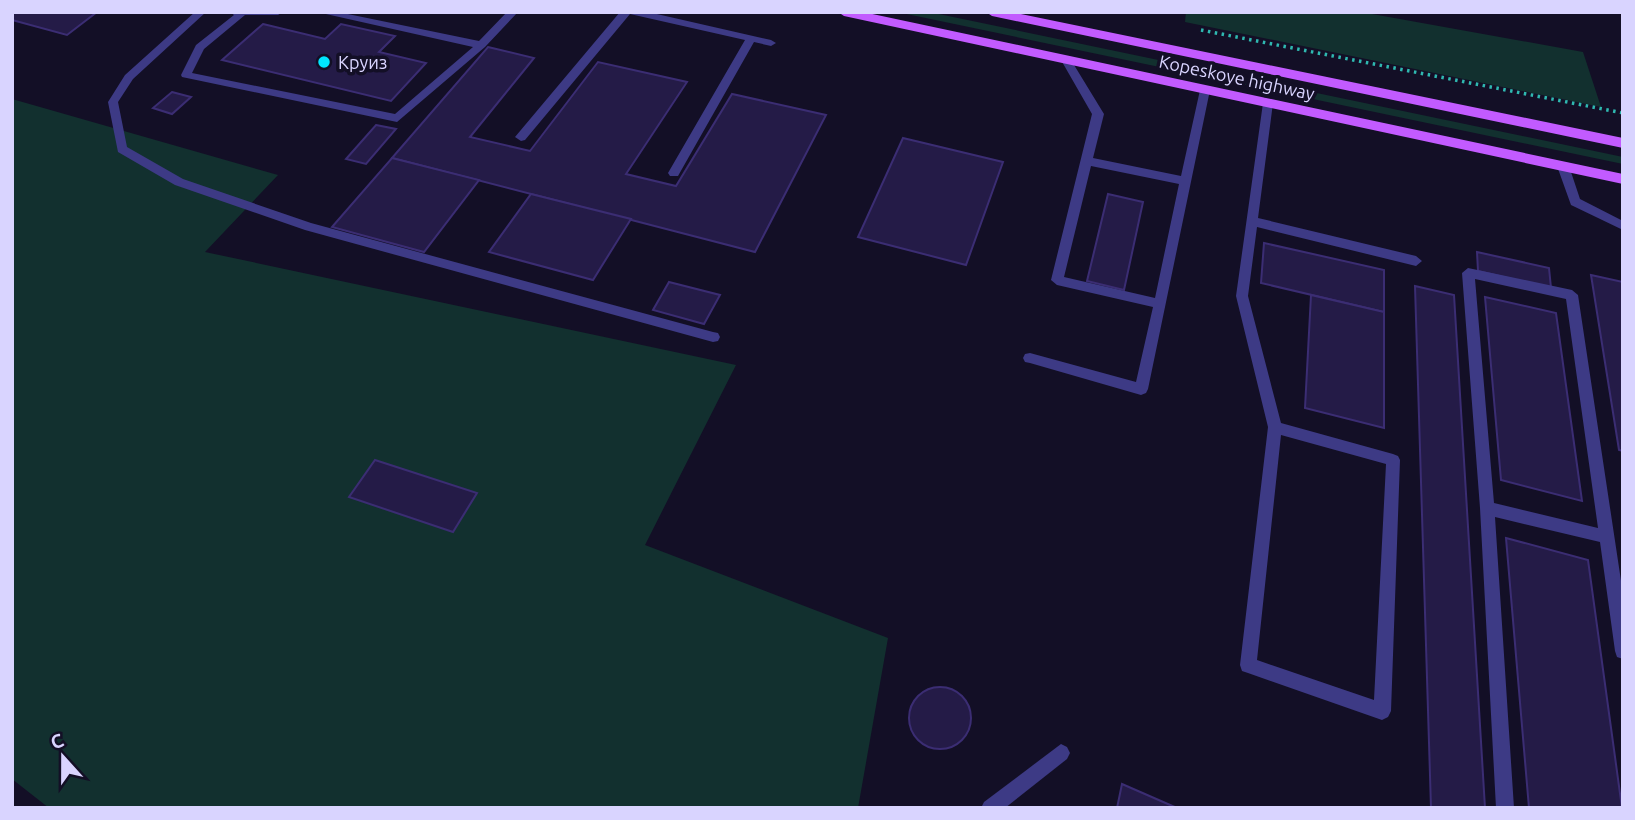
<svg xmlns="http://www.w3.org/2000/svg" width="1635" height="820" viewBox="0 0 1635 820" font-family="Ubuntu,sans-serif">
<rect width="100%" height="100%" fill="#130f26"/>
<!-- green -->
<g fill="#12302f">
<polygon points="897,12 929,12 1623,157 1623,164"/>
<polygon points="1186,12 1361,12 1583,52 1601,107 1185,22"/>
<polygon points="12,99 278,175 205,252 736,365 645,545 888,638 858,808 49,808 12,779"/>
</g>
<!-- building -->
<g fill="#241b47" stroke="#3b2d73" stroke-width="2">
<polygon points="12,12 97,12 67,35 12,20"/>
<polygon points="263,24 325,39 341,24 395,36 379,52 426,63 391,101 222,60"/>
<polygon points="488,47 534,58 470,137 530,151 598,62 687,82 626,174 676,186 732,94 826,115 755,252 392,158"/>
<polygon points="172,92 191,97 172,114 153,108"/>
<polygon points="376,125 396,129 366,164 346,159"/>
<polygon points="903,138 1003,162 966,265 858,237"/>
<polygon points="392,158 479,180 424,252 332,227"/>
<polygon points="531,194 631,219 593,280 489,252"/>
<polygon points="1108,194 1143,202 1124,290 1087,281"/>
<polygon points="1264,243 1384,270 1384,312 1261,283"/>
<polygon points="1477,252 1549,268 1551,288 1478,271"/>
<polygon points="1591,275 1623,282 1623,451 1619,450"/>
<polygon points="669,282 720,295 704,324 653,310"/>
<polygon points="1415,286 1454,295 1485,808 1431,808"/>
<polygon points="1311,295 1384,312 1384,428 1305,408"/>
<polygon points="1485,297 1556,313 1582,501 1501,480"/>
<polygon points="375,460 477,493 453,532 349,497"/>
<polygon points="1506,538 1588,560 1622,808 1529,808"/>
<circle cx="940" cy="718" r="31"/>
<polygon points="1122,784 1177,808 1117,808"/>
</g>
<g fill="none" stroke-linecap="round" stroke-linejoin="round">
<!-- path -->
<polyline stroke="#2fb8b0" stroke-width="3.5" stroke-dasharray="2.5 4.5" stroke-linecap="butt" points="1201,30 1623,113"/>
<!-- lane -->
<g fill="#3d3a85" fill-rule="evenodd">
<polygon points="195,12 206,12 133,79 118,102 127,147 183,179 311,223 713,332 718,333 720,337 718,341 713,342 305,230 175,185 118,152 108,102 125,75"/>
<polygon points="230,12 283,12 278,15 245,15 204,49 192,73 395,114 473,47 317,12 338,12 479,41 507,12 518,12 485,47 397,122 182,77 181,75 196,45 234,15"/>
<polygon points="620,12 648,12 771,40 776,43 771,46 754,42 678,176 670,176 668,173 745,40 630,14 525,140 521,141 515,137"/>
<path d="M1066 57 1071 60 1104 114 1093 158 1181 176 1200 90 1205 87 1210 90 1148 389 1146 393 1141 395 1030 363 1025 362 1023 358 1025 354 1030 353 1136 382 1153 307 1057 285 1051 280 1092 114 1061 60ZM1091 166 1179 184 1155 298 1064 277Z"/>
<path d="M1268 99 1273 103 1258 218 1416 256 1422 261 1416 266 1257 227 1248 296 1281 423 1393 454 1398 456 1400 460 1391 711 1388 717 1382 720 1248 673 1242 671 1240 665 1268 427 1236 296 1263 103ZM1281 435 1386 464 1374 700 1257 660Z"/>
<polygon points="1563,162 1569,166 1580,199 1623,221 1623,230 1571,205 1557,166"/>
<path d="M1468 268 1572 290 1578 295 1623 594V659L1617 657 1615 651 1600 542 1495 517 1514 808H1496L1480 508 1462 273ZM1475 279 1566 299 1598 528 1494 503Z"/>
<polygon points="1061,744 1067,747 1070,753 1067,759 1005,808 981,808 984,802"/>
</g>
<!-- primary -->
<g fill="#c25bff" fill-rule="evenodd">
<polygon points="838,12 863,12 1623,174 1623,184 844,16"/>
<polygon points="986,12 1011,12 1623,138 1623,148 992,16"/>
</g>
</g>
<!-- markers -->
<circle fill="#00e5ff" stroke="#130f26" stroke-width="2.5" cx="324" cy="62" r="7"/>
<g text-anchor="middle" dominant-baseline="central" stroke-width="7" stroke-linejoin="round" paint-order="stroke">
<!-- far-poi labels -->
<g font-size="18" fill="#d9d4ff" stroke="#130f26" text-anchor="start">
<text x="338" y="62">Круиз</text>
</g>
<!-- far-street labels -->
<g font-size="18" fill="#d9d4ff" stroke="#130f26">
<text transform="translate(1237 77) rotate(12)">Kopeskoye highway</text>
</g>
</g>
<!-- border -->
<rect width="1635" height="820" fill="none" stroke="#d9d4ff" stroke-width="28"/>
<!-- north arrow -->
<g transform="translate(63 757) rotate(339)" stroke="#130f26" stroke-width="5" paint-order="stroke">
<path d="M0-5L12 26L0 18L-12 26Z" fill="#d9d4ff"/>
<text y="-10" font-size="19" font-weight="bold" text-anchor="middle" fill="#d9d4ff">С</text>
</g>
</svg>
